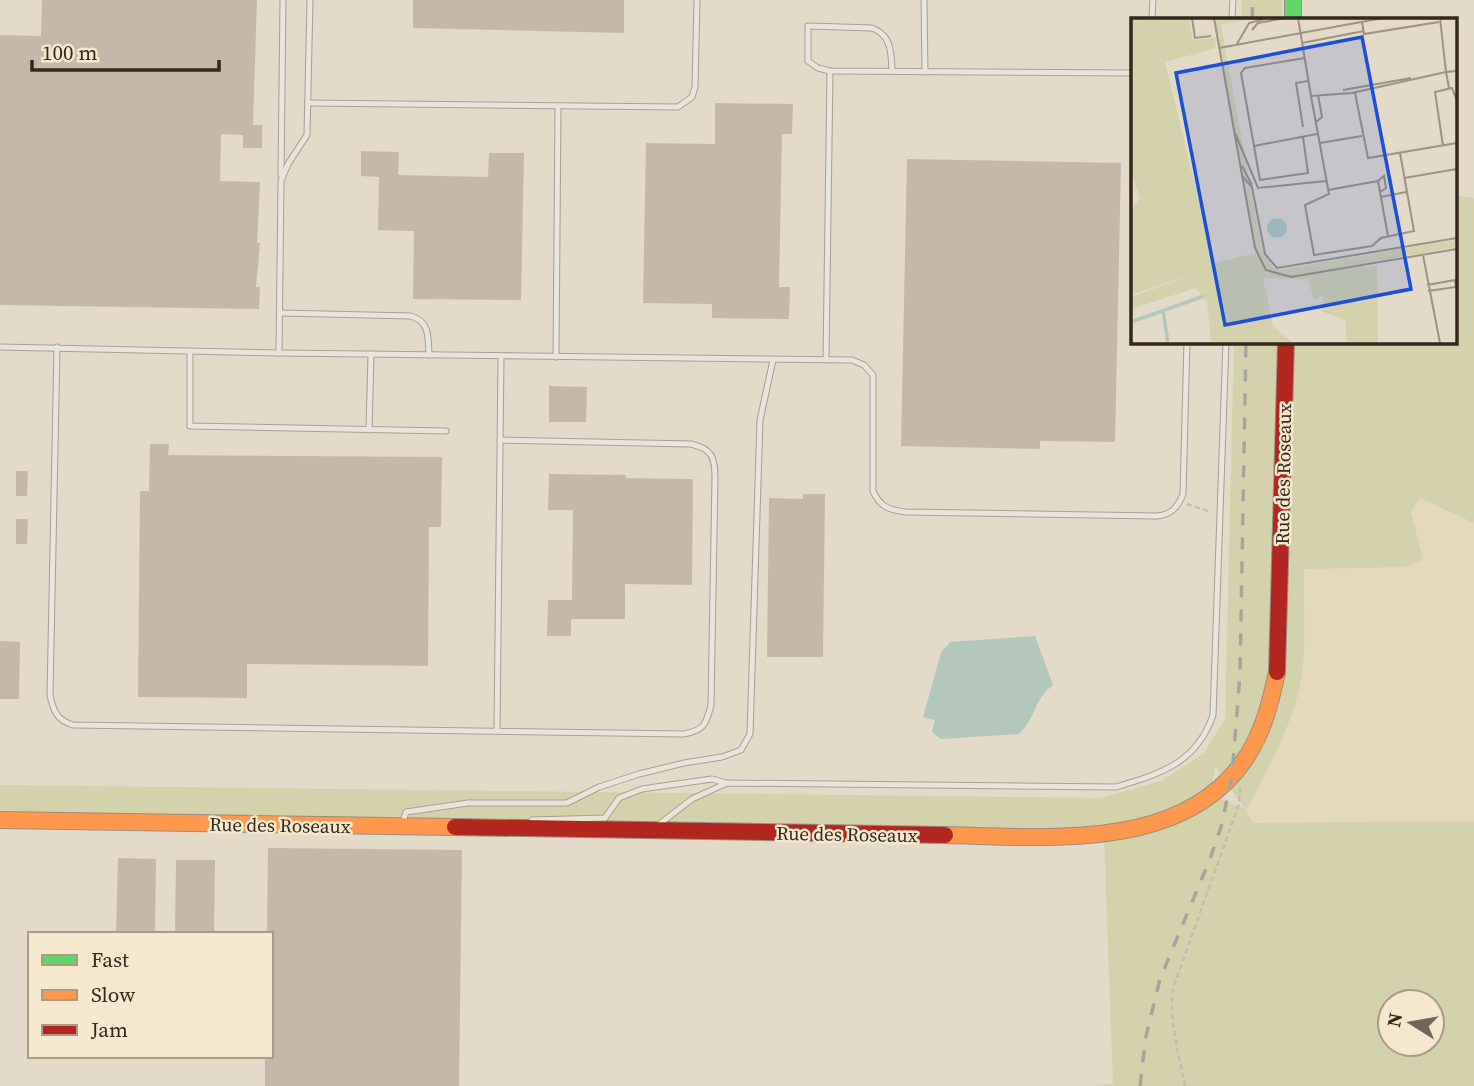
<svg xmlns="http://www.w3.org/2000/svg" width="1474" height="1086" viewBox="0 0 1474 1086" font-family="'Source Serif 4',serif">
<rect width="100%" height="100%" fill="#e3dac8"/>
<!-- farmland -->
<polygon fill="#e4d9b8" points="1420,498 1474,523 1474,821 1253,823 1246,811 1281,741 1296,700 1303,666 1304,569 1405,567 1423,559 1411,511"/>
<!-- green -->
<g fill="#d4d2aa" fill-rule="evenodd">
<polygon points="1242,0 1282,0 1282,19 1241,19"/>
<path d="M1455 195 1474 198V523L1420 498 1411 511 1423 559 1405 567 1304 569C1303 601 1306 634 1303 666 1298 717 1269 765 1246 811L1253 823 1474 821V1086H1094L1113 1084 1104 835 0 820V785L1100 798 1161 781 1203 754 1225 719 1234 341H1455ZM1215 766 1216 767 1244 808 1210 796ZM1390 1002H1432V1044H1390Z"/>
</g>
<!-- water -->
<path fill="#b4c7bb" d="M1035 636 1053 685C1034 699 1036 718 1019 734L941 739 932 732 935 720 923 717 941 653 950 642Z"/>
<!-- building -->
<g fill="#c6b8a9">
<polygon points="42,0 257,0 253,125 262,125 262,148 243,148 243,135 221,134 220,181 260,182 257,243 260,243 256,287 260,287 259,309 0,305 0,35 41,36"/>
<polygon points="413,0 624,0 624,33 413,28"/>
<polygon points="715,103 793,104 792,134 782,134 779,287 790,287 789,319 712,318 712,304 643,303 646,143 715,144"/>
<polygon points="361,151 399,152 398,175 488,177 489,153 524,153 521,300 413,299 414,231 378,230 379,177 361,176"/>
<polygon points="907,159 1121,163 1115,442 1040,441 1040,449 901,446"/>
<polygon points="549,386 587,387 586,422 549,422"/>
<polygon points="150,444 169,444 168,455 442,457 441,527 429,527 428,666 247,664 247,698 138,697 140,491 149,491"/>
<polygon points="16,471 28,471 27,496 16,496"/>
<polygon points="549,474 626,475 626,478 693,479 692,585 625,584 625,619 571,619 571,636 547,636 548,600 572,600 573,510 548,510"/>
<polygon points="803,494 825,494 823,657 767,657 769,498 803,499"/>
<polygon points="16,519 28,519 27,544 16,544"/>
<polygon points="0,641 20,642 19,699 0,699"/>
<polygon points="268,848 462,850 459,1086 265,1086 265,1056 271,1056 271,934 267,934"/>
<polygon points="118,858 156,859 155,934 116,934"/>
<polygon points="176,860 215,860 214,934 175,934"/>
</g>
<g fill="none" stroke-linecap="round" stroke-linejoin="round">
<defs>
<g id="lane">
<polyline points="924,0 925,72"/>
<polyline points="1152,19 1153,0"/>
<polyline points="1232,19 1233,0"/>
<path d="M892 71C891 52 892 36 872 28L808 26V61L818 68 830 71 1133 73"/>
<polyline points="309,103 678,107 692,97 695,87 697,0"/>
<polyline points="281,175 283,0"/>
<path d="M280 313 411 316C430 322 428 337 429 355"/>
<polyline points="0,347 279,353 281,181 288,164 307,135 310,0"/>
<path d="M57 347 50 696C54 712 57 720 73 725L684 734C705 730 706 724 711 705L715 478C715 457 712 449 691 444L500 440"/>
<polyline points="190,351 190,426 446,431"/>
<path d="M279 353 852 360 864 365 873 375V491C880 507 889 510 906 512L1157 516C1171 515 1178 507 1183 494L1187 341"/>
<polyline points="556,357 558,107"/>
<polyline points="826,360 830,71"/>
<polyline points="369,430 371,354"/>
<polyline points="497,731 501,356"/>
<polyline points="402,825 406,812 468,803 567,803 599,787 639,774 684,763 722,757 741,750 750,734 760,420 773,360"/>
<polyline points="530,826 532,820 605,818 619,798 642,789 712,779 726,783"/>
<path d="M657 826 692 799 727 783 1116 787C1160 774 1197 763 1213 715L1226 341"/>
</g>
<polyline id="fast" points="1293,0 1293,19"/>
<g id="slow">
<polyline points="0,820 455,827"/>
<path d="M945 835C1050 837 1202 855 1257 738 1267 717 1272 695 1277 672"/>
</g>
<g id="jam">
<polyline points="1277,672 1286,341"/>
<polyline points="455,827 945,835"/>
</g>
</defs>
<!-- lane casing -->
<use href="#lane" stroke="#a79f92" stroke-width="7"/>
<!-- fast casing -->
<use href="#fast" stroke="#978e82" stroke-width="18"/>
<!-- slow casing -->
<use href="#slow" stroke="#978e82" stroke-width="18"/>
<!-- jam casing -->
<use href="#jam" stroke="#978e82" stroke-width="18"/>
<!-- path -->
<g stroke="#c3bcb1" stroke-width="2.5" stroke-dasharray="5 3.5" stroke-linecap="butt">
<polyline points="1187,504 1211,512"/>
<path d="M1185 1086C1179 1053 1169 1022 1173 988L1239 804 1240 787"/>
</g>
<!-- lane -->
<use href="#lane" stroke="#eae5da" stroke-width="5"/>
<!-- fast -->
<use href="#fast" stroke="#63d668" stroke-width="16"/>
<!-- slow -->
<use href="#slow" stroke="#ff974d" stroke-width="16"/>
<!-- jam -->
<use href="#jam" stroke="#b3261e" stroke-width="16"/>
<!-- rail -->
<g stroke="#a9a49b" stroke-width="3.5" stroke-dasharray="12 12" stroke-linecap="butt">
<polyline points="1252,19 1253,0"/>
<polyline points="1140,1086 1146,1036 1160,979 1210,859 1221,827 1232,776 1240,674 1246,341"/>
</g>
</g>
<g text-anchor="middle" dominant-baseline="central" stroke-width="5" stroke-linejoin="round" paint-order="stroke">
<!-- street labels -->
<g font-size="19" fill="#35271b" stroke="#f6e8cc">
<text transform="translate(1283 474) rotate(-89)">Rue des Roseaux</text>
<text transform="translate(280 825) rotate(1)">Rue des Roseaux</text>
<text transform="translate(847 834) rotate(1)">Rue des Roseaux</text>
</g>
</g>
<!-- overview -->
<g transform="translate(1131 18)">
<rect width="326" height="326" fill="#e3dac8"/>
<path d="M0 0H58L62 22 84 20 85 30 34 44 83 245 125 235 83 0H124L90 7 131 233 142 249 149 252 325 222V229L234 245 233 250 246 247 247 325H216L214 302 190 293 193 278 183 281 177 261 132 260 142 308 162 325H80L76 284 65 270 0 291V279L75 252 0 277V192L9 180 0 156Z" fill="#d4d2aa"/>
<path d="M136 210a10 10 0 1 1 20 0a10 10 0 1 1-20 0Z" fill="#b4c7bb"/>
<path fill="none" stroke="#b4c7bb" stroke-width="3.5" d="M32 292 37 325M0 304 73 278"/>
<path fill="none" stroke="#9d9283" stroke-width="2" d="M61 0 64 20 80 18M83 0 124 230 135 252 160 259 326 231M167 0 180 78 221 75 315 54 309 0M231 4 233 16 308 4M121 12 127 5 155 0M171 25 233 13M106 26 118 5 137 0M88 30 252 0M318 70 315 54 326 53M212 72 280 60M224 75 237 140 326 125M180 78 198 176 174 187 183 237 241 228 250 220 283 213 269 135M185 104 191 99 187 77M172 109 165 65 177 63M104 115 127 170 195 163M172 119 177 155 129 162 110 55 114 50 174 40M189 125 231 118M123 128 186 116M312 128 304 74 321 70 326 83M111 148 121 167M111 158 121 169 134 236 146 250 326 220M273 160 326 151M197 172 247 163M249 174 255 170 253 158 247 163 257 218M250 179 275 174M292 237 309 325M296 267 324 262 325 269 297 273"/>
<path fill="#1d4ed8" fill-opacity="0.15" stroke="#1d4ed8" stroke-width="3.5" d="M231 19 280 271 94 307 45 55Z"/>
<rect width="326" height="326" fill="none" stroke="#35271b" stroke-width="3.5"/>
</g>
<!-- legend -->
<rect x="28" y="932" width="245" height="126" fill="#f6e8cc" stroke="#a99b85" stroke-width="2"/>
<rect x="42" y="955" width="35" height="10" fill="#63d668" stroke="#a99b85" stroke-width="2"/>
<text x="91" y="967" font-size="21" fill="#35271b">Fast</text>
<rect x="42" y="990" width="35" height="10" fill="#ff974d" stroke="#a99b85" stroke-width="2"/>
<text x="91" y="1002" font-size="21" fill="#35271b">Slow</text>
<rect x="42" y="1025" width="35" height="10" fill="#b3261e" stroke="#a99b85" stroke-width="2"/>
<text x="91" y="1037" font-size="21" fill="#35271b">Jam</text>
<!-- north arrow -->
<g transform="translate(1411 1023) rotate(281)"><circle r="33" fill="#f6e8cc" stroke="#a99b85" stroke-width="2"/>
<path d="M0-5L12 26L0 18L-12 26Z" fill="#726658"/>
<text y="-10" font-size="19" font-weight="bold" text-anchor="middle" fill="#35271b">N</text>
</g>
<!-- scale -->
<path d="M32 60v10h187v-10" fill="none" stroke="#35271b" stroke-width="3.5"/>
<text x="42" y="60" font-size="21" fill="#35271b" stroke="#f6e8cc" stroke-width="5" paint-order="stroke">100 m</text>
</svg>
